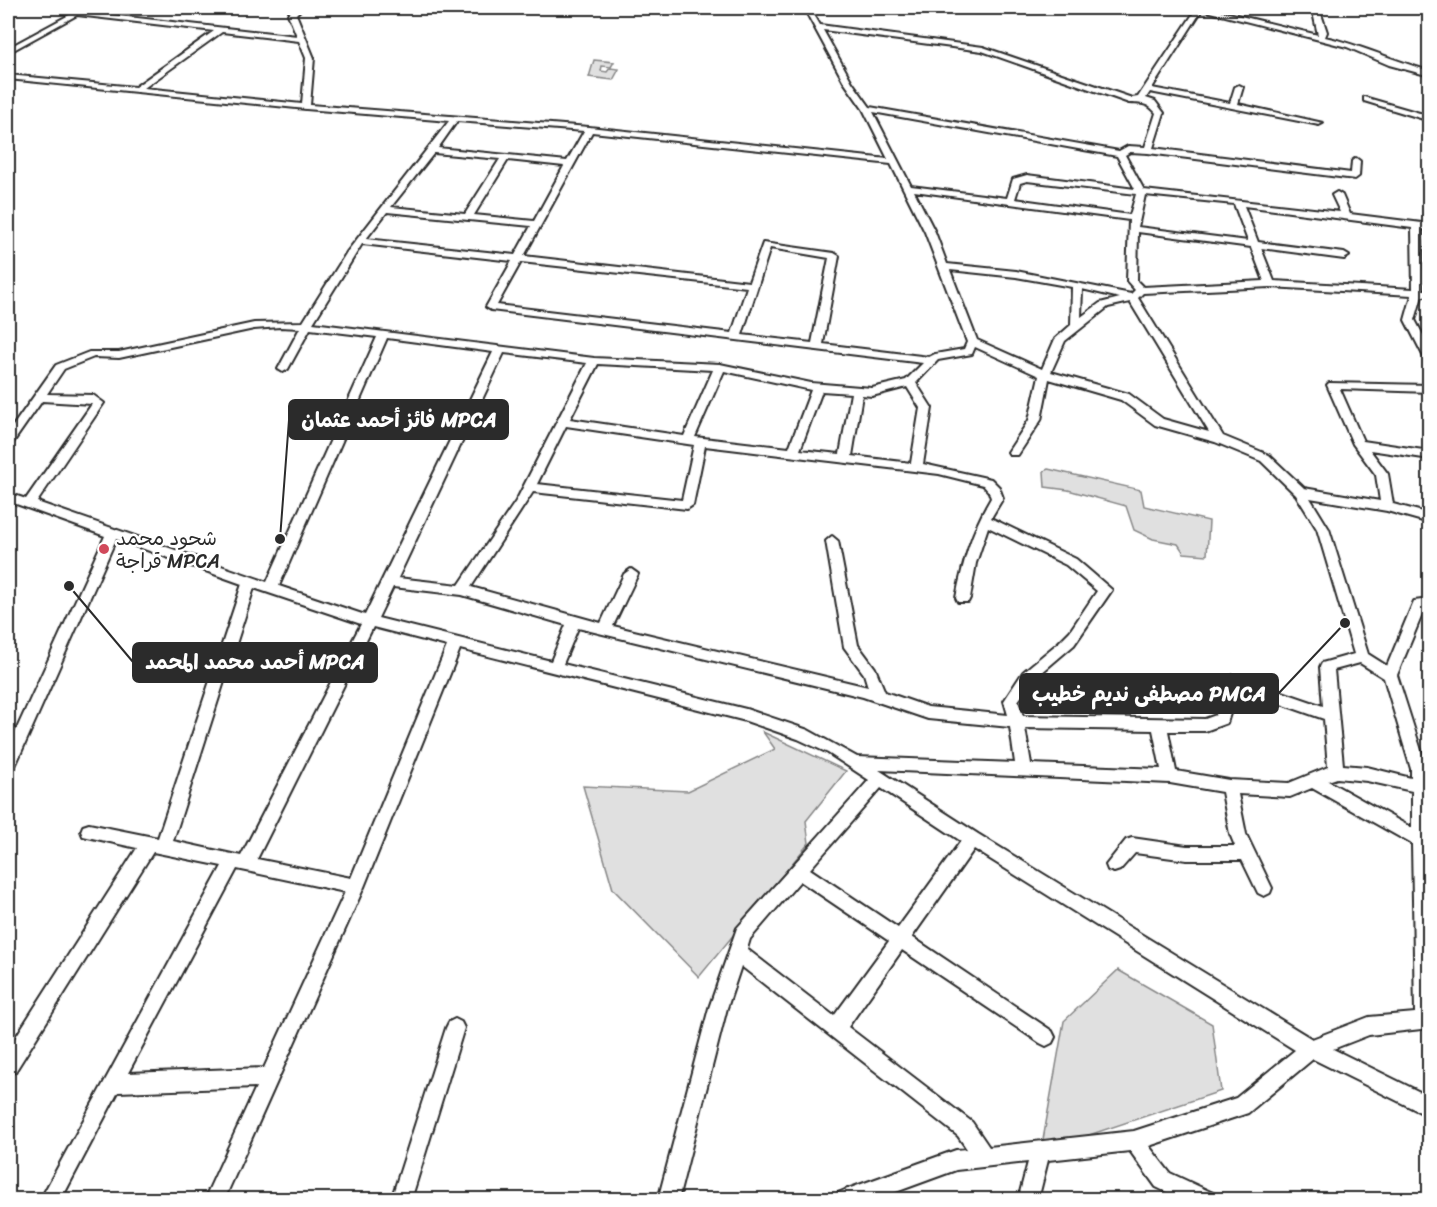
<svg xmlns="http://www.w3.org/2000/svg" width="1437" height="1207" viewBox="0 0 1437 1207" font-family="Sriracha,'Playpen Sans Arabic',sans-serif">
<rect width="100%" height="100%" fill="#fff"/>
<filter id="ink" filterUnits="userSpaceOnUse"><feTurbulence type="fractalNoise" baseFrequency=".0167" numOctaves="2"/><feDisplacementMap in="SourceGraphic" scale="12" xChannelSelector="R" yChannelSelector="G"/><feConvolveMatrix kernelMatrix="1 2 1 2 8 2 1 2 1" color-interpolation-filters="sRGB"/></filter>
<g filter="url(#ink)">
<!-- green -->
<g fill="#e0e0e0" stroke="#868686" stroke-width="1.5">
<polygon points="594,60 614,62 611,67 602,66 601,71 607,72 610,68 619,69 613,80 589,77"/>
<polygon points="1048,469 1141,490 1144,506 1209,521 1207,555 1184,553 1178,544 1153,539 1134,530 1126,506 1068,490 1045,487 1044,471"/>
<polygon points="763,732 846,771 806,821 809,843 699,977 613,889 583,786 688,791 775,749"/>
<polygon points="1118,970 1212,1024 1221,1091 1041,1151 1064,1021"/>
</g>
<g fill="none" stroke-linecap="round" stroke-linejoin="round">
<defs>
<g id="minor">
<path d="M82 8 86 10 84 12 297 36 288 14 295 8H302L296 14 314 58 310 105 589 127 888 159 863 109 844 82 804 8H810L820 25 983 47 1132 98 1138 97 1197 8H1208L1318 35 1312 8H1319L1327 32 1325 37C1361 45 1394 61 1430 71V76L1389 65 1347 47 1202 10 1152 88 1230 103 1235 87 1239 85 1243 87 1238 104 1323 123 1319 125 1150 92 1146 98 1155 101 1164 113 1153 148 1351 173 1352 161 1356 158 1360 161 1359 176 1355 179 1148 153 1130 152 1125 155 1144 190 1340 212 1332 195 1337 192 1342 195 1350 214 1430 224V230L1422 229 1423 290H1430V296H1422L1415 320 1430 348V362L1425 359 1405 320 1412 295 1270 287 1143 293 1138 298 1223 436 1269 455 1304 488 1380 501 1376 475 1353 444 1327 385 1329 383 1430 385V392L1340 389 1363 441 1430 451V459L1370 450 1388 474 1393 504 1430 514V523L1387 511 1310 498 1329 529 1368 654 1387 666 1414 601 1430 599V609L1424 610 1397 675 1427 769 1430 1028 1369 1035 1333 1049 1430 1097V1117L1313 1059 1248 1113 1149 1146 1170 1173 1213 1193 1216 1200H1183L1156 1187 1130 1151 1048 1160 1038 1200H1018L1028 1162 956 1170 874 1200H835L838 1193 845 1190 956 1150 967 1149 958 1136 741 966 727 1008 678 1200H658L709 1008 737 928 869 780 828 753 798 739 746 721 460 649 364 887 224 1200H204L256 1087 118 1092 61 1200H40L222 866 153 852 15 1072 8 1074V1049L137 848 83 836 81 831 83 826 89 824 158 838 242 584 116 539 16 764 13 769 8 770V748L105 536 8 501V493L26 499 92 404 42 401 12 444 8 445V433L56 365 89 352H119L254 323 303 322 347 252 449 121 306 109 8 79V75L135 87 214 31 77 15 8 53V48ZM823 30 982 51 1129 103C1142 104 1147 102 1156 113L1145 147 1128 146 1119 151 870 107 852 82ZM222 32 299 41 306 58 302 104 144 88ZM873 112 1117 156 1135 189 1027 175 1013 179 1007 198 911 186ZM457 121 584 131 567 161 438 148ZM592 132 891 164 925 232 967 342 964 349 935 354 929 357 823 344 839 256 834 253 763 243 749 282 524 256ZM434 153 500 159 465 214 391 207ZM508 160 564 166 534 221 474 215ZM1027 181 1136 194 1130 215 1015 199 1020 183ZM914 191 1129 220 1127 281 1135 290 1131 294 1016 271 947 264 935 232ZM1145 195 1234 204 1248 241 1138 227ZM1244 206 1412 228 1413 289 1274 281 1261 248 1344 259 1349 256 1344 253 1258 242ZM387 212 531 226 515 255 366 239ZM1138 232 1251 247 1264 281 1143 287 1137 281ZM362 244 512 261 486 307 491 310 923 363 906 380 872 388 811 383 720 364 594 358 313 323ZM770 248 829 258 812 343 742 335ZM521 262 747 287 732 333 497 305ZM950 270 1016 277 1072 287 1071 325 1055 339 1042 369 977 340ZM1082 289 1120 298 1100 303 1081 317ZM1130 302 1209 432 1163 419 1129 394 1051 372 1065 341 1108 307ZM280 327 300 328 278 369 283 372 288 369 310 329 377 337 267 582 37 502 104 403 93 395 47 394 64 369 94 357 119 358 254 329ZM387 338 493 352 365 615 279 586ZM975 347 1039 376 1029 420 1008 452 1010 455H1018L1041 420 1049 379 1121 400 1155 425 1215 442 1261 461 1296 495 1317 529 1354 654 1322 663 1320 667 1323 706 1233 675 1228 677 1226 681 1216 715 1205 719 1023 716 1018 701 1033 680 1074 645 1112 590 1076 559 991 518 1003 498 999 487 991 479 923 464 932 408 916 383 938 360 972 354ZM504 353 587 363 516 501 459 585 398 578ZM598 364 713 370 684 436 570 419ZM724 371 811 390 789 448 695 437ZM907 387 920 408 911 463 852 456 862 395 872 396ZM822 391 851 393 840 454 800 450ZM566 426 694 445 682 500 537 484ZM705 446 939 474 983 485 989 492 991 498C972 530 963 562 956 598L958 602H968L970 598 976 563 988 527 1066 565 1097 591 1070 631 1058 643 1023 672 1004 701 1008 715 928 707 885 692 875 668 858 645 838 541 832 536 826 541 844 647 864 674 868 687 613 626 638 574 631 569 624 574 601 623 471 587 533 492 687 509 693 505ZM393 587 462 595 566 625 551 661 378 618ZM254 588 361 624 241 856 173 841ZM373 627 447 646 351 878 257 859ZM578 628 863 697 928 719 1010 727 1015 763 857 757 808 730 746 709 563 664ZM1360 663 1384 678 1411 769V778L1367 767 1343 765 1334 670ZM1238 689 1324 719 1328 767 1289 783 1229 780 1176 771 1168 731H1205L1227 723ZM1025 728 1153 730 1161 769 1031 764ZM879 770 1170 783 1222 792 1230 834 1235 846H1187L1132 838 1126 840 1106 865 1108 870 1114 872 1120 870 1135 853 1187 860H1242L1258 893 1264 896 1270 893 1272 888 1246 834 1238 794 1290 797 1312 788 1412 844 1415 1013 1369 1017 1312 1039 978 834ZM1337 778 1367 781 1412 791V828L1328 781ZM881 788 961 841 898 928 810 869ZM974 849 1295 1050 1236 1098 1134 1131 989 1147 972 1122 848 1027 902 950 1040 1043 1046 1046 1052 1043 1055 1037 1052 1031 912 937ZM237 869 345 892 264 1068 128 1073ZM800 881 889 941 834 1016 747 949 750 939Z"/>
<polygon points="1364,97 1430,116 1430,121 1364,101"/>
<polygon points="455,1019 461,1022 464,1028 411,1200 391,1200 446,1028 449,1022"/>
</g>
</defs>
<!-- minor casing -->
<use href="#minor" stroke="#2b2b2b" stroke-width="4"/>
<!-- minor -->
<use href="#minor" fill="#fff" fill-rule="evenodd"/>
</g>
</g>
<!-- markers -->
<circle fill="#d1495b" stroke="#fff" stroke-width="2" cx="104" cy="549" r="6"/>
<g text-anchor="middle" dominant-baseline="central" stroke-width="5" stroke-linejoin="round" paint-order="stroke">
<!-- poi labels -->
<g font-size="20" fill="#2b2b2b" stroke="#fff" text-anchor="start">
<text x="116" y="538">شحود محمد<tspan x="116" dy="23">قراجة MPCA</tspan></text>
</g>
</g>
<!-- callouts -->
<path fill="none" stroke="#2b2b2b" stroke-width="2" d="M280 539L289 420M69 586L133 662M1345 623L1278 694"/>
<g fill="#2b2b2b" stroke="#fff" stroke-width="2">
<circle cx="280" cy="539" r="6"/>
<circle cx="69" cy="586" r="6"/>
<circle cx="1345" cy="623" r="6"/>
</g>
<g fill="#2b2b2b" stroke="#2b2b2b" stroke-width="2">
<rect x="289" y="400" width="219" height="39" rx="6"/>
<rect x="133" y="643" width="244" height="39" rx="6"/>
<rect x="1020" y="674" width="258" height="39" rx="6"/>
</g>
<g font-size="21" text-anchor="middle" font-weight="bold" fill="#fff">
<text x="399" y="427">فائز أحمد عثمان MPCA</text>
<text x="255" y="669">أحمد محمد المحمد MPCA</text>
<text x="1149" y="701">مصطفى نديم خطيب PMCA</text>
</g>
<!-- margin -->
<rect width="1437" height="1207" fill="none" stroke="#fff" stroke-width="30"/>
<rect x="15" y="15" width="1407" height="1177" fill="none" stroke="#2b2b2b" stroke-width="2" filter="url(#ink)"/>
</svg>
